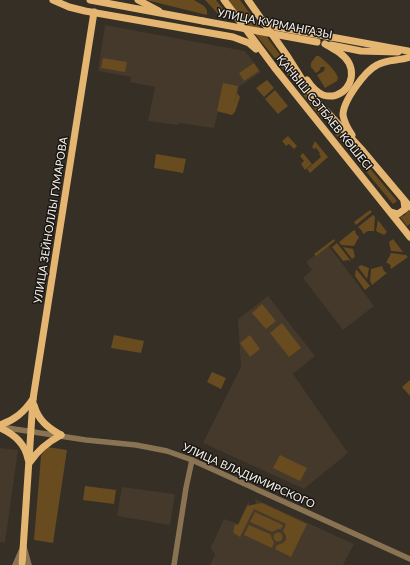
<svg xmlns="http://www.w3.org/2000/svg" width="410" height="565" viewBox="0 0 410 565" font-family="Lato,sans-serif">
<rect width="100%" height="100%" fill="#352f25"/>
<!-- built -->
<g fill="#44392b">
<polygon points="105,25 245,51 261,72 239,87 232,115 218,112 214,128 179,123 178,125 148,121 155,87 130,82 131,77 98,71"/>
<polygon points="328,245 374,306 343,330 303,278 312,270 306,262"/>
<polygon points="268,296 315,356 293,374 348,453 304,489 203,443 241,367 238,319"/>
<polygon points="0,448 18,450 5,543 0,542"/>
<polygon points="122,487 175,494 170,525 117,516"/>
<polygon points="255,499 354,544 343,565 210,565 215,554 211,549 211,547 224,519 238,524 249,500 249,505 256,504"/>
</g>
<!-- green -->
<g fill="#684b1f">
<polygon points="146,0 194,0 204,6 207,10 207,15"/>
<polygon points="205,0 216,0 229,16 218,14"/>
<polygon points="227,0 240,0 283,59 278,62"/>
<path d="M316 56H319C326 62 335 69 338 78L337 81 325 88 317 75 324 71 325 67H321L319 71 316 73 311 67V63Z"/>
<polygon points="103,58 127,62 125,72 101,68"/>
<polygon points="283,61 303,90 325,116 322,119 279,64"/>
<polygon points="254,63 259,71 244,81 239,73"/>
<polygon points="267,80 274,88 264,97 256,88"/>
<polygon points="223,83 238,86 234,104 237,93 240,97 235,112 232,115 217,111"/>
<polygon points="275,90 288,106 278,114 265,99"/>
<polygon points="338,130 397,201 393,204 335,134 336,131"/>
<polygon points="288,136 297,146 294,149 289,144 286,146 282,141"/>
<polygon points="315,141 328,157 310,173 307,169 321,157 319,154 320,153 316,148 314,149 312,147"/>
<polygon points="303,153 312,164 305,170 301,164 304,161 300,156"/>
<polygon points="156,154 186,159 183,173 154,168"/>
<polygon points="370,210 372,212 356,225 354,222"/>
<polygon points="408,210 410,212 410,224 407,226 400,217 405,215"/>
<polygon points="373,215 375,217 374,231 368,231 363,234 362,231 358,227"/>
<polygon points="378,220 387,232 384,235 376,231"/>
<polygon points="354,230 356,232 355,233 359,237 354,246 341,245 339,242"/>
<polygon points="334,239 335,241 316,256 314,254"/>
<polygon points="393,239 403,252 391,251 389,242"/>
<polygon points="337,243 351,261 348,260 343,261 332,247"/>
<polygon points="343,247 353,249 355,257 352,259"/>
<polygon points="391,253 406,255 408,257 391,269 390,267 391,266 388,263 386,263"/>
<polygon points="361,265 369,268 367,279 358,267"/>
<polygon points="382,266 384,271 387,273 372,285 370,281 371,269"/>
<polygon points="356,269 370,286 365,290 355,276"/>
<polygon points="262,304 276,321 266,329 252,313"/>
<polygon points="282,323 301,348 289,357 270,333"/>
<polygon points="114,335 144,341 141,353 111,348"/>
<polygon points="250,335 260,349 250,357 240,343"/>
<polygon points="212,372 226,378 221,389 207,382"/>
<polygon points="410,380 410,396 402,387"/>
<polygon points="47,447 67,450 53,543 34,540 41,456"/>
<polygon points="280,455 307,468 300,481 273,468"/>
<polygon points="85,486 116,490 114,504 83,500"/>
<polygon points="262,503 307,524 291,557 275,549 277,545 283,543 286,540 286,536 283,531 286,524 254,509 240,537 235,534 233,532 235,524 238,525 247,506"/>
<polygon points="255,512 283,525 281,529 278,529 272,532 250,522"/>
<polygon points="249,525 270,534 274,543 272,548 244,535"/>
<circle cx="278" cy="537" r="4.5"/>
</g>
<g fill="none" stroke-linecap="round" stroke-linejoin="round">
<!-- minor -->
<g stroke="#8a7353" stroke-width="5.5">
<polyline points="1,427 86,440 136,445 167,451 192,460 410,559"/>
<polyline points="24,547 29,565"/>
<polyline points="15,565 22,549"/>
<polyline points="174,565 186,488 192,460"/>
</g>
<!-- major -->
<g stroke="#e5b672" stroke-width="7">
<polyline points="53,0 69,7 85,11 233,37 249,43 256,49"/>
<polyline points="90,0 203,21"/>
<polyline points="138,0 159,11"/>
<polyline points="224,0 274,67 410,237"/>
<polyline points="248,0 288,57 314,98 363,151 410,207"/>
<polyline points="265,20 276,27 408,51"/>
<polyline points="331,45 361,51 398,52"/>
<path d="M307 80C311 86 316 92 323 95 342 101 358 81 349 63 344 54 334 49 325 44"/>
<path d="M352 135C348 129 344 122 343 115 343 101 365 71 377 65 387 59 399 61 410 57"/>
<polyline points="391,212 398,214 405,209 404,201"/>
<path d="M34 405C38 420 48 428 61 435"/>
<path d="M0 425C15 420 24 412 33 399"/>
<path d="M0 428C14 434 25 444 28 459"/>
<path d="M30 462C38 450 48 442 61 435"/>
<polyline points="22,565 33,399 94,12"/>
</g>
<!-- major-bridge -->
<polyline stroke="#e5b672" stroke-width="7" points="203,21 317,42"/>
</g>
<g text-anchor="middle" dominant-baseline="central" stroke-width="3" stroke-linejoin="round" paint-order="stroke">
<!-- street labels -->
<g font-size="11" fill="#f6f1eb" stroke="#1a1713">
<text transform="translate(275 23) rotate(11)">УЛИЦА КУРМАНГАЗЫ</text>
<text transform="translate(325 112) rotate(51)">ҚАНЫШ СӘТБАЕВ КӨШЕСІ</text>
<text transform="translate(50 220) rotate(-81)">УЛИЦА ЗЕЙНОЛЛЫ ГУМАРОВА</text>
<text transform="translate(249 475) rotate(24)">УЛИЦА ВЛАДИМИРСКОГО</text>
</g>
</g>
</svg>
